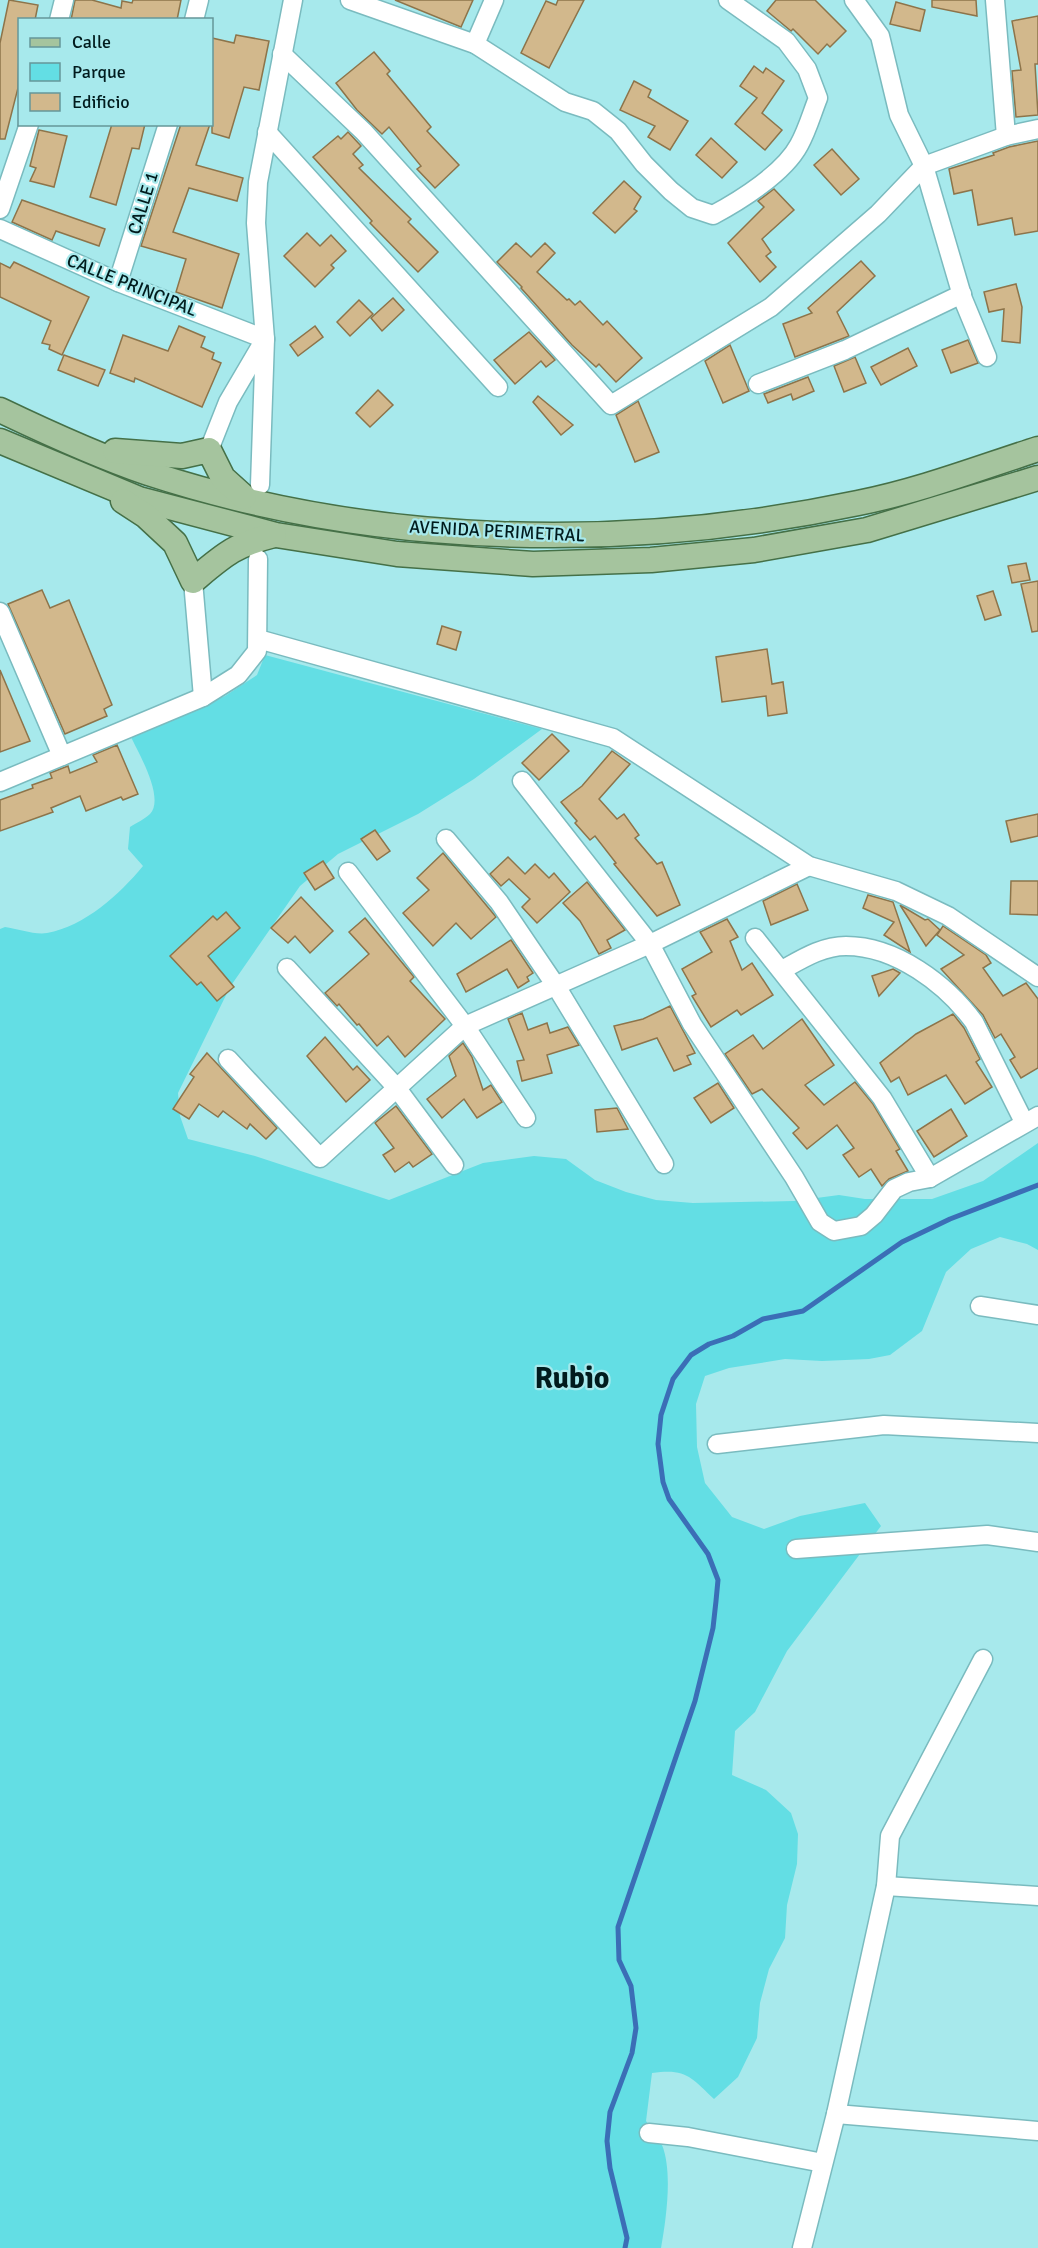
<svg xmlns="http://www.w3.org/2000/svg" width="1038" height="2248" viewBox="0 0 1038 2248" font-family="Signika,sans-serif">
<rect width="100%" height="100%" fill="#a7e9ec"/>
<!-- green -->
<path fill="#63dee4" d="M265 655 542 729 474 779 418 814 338 854 300 886 230 987 178 1093 180 1116 188 1139 255 1156 389 1200 483 1163 534 1156 566 1159 595 1180 626 1192 656 1200 693 1203 794 1201 839 1195 865 1199H932L983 1181 1038 1143V1250L1027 1244 1000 1237 971 1249 946 1272 922 1331 890 1355 869 1359 822 1361 785 1359 729 1368 705 1376 696 1404 697 1447 705 1483 732 1517 764 1529 800 1516 865 1503 881 1526 787 1651 755 1712 735 1731 732 1775 766 1790 791 1813 798 1834 797 1864 787 1905 785 1938 769 1969 760 2003 757 2038 738 2077 714 2099C691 2077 686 2068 652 2073L646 2121C651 2129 658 2137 662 2145 673 2172 666 2220 661 2248H0V929L5 927C18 929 35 935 47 933 85 926 119 895 143 866L128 849 130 827C136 823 145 819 150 814 165 798 139 754 131 737L225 696 257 675Z"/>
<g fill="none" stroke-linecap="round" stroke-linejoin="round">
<!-- stream -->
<polyline stroke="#3b6eb6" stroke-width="5" points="625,2248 627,2238 610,2168 607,2141 610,2112 632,2053 636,2028 631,1986 619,1960 618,1927 695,1701 713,1628 716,1601 718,1580 708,1554 669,1499 663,1482 658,1444 661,1415 673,1379 691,1355 709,1344 733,1336 763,1319 803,1311 902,1242 950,1219 1038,1185"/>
</g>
<!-- building -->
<g fill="#d2b88c" stroke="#8d744a" stroke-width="1.5">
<polygon points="9,0 38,5 35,20 20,20 18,88 5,139 0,139 0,43"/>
<polygon points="75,0 92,0 121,8 122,1 132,3 133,0 181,0 177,20 71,20"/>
<polygon points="395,0 473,0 461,27"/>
<polygon points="558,0 584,0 549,68 521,53 546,1 556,5"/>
<polygon points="776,0 815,0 846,31 830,47 827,44 818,54 793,29 791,31 767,11"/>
<polygon points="932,0 976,0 977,16 932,7"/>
<polygon points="896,2 925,10 920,31 890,24"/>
<polygon points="1038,16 1038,64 1035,64 1038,115 1016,117 1012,71 1021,70 1012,21"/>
<polygon points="236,35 269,41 259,90 244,87 229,138 212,133 212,38 234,43"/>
<polygon points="374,52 390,71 387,74 431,127 427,131 459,165 435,188 417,169 421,166 389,127 382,134 357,110 336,83"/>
<polygon points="754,66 763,73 766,68 784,81 762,113 782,130 765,150 735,124 757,98 740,86"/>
<polygon points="634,81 651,90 648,97 688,121 670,150 648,137 655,126 620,110"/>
<polygon points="112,124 145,124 139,149 132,148 116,205 90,197"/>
<polygon points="181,124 210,124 196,165 243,178 237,201 189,188 173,232 239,254 222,308 176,292 186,259 141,246"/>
<polygon points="39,130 67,136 54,187 30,181 36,168 30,166"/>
<polygon points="348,132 361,146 353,154 363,165 359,168 411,219 408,222 438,252 418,272 370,223 372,221 313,157 338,136 341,139"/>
<polygon points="711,138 737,162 722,178 696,155"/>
<polygon points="1038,141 1038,231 1015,235 1012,218 978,225 972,190 954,194 949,169 994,155 993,153 1009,147"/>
<polygon points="832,149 859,179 841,195 814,165"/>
<polygon points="624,181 641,197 634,209 637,211 615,233 593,213"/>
<polygon points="774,189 794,210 762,239 771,252 766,256 776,267 760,282 728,243 764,207 758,201"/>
<polygon points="22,200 105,229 99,246 56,231 52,240 12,222"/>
<polygon points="307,233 320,246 331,235 346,251 331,265 334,268 315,287 284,256"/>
<polygon points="516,243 531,257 545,243 555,253 537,272 567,300 569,299 575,305 580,301 603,325 607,321 642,358 616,382 599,364 596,367 572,345 521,288 522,287 497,262"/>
<polygon points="861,261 875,276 837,312 849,336 795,357 783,324 812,313 808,308"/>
<polygon points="14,262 89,297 62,355 49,349 50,345 42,343 51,321 0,297 0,263 10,268"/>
<polygon points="1016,284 1022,307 1020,343 1002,341 1004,309 989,312 984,292"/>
<polygon points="393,298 404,310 382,331 371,318"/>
<polygon points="359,300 373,314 350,336 337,322"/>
<polygon points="179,326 205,337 201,347 214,353 212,359 221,363 202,407 135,378 134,382 110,373 123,335 168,351"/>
<polygon points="315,326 323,337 298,356 290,345"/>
<polygon points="529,332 555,360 546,367 541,361 515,384 494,360"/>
<polygon points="968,340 978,363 951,373 942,350"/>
<polygon points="730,345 749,391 723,403 705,361"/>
<polygon points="908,348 917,366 881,385 871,367"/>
<polygon points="64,355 105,370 98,386 58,370"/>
<polygon points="855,357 866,383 844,392 834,366"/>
<polygon points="808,377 814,391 793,400 791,394 768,403 764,394"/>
<polygon points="378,390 393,405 370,427 356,413"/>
<polygon points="538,396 573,425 561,435 533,402"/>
<polygon points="638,401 659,452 635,462 616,415"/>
<polygon points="1026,563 1030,580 1012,583 1008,566"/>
<polygon points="1038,581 1038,631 1032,632 1021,584"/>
<polygon points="42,590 50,608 69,600 112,705 104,709 107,716 65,734 8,604"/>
<polygon points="993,591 1001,615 985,620 977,596"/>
<polygon points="442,626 461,632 456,650 437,644"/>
<polygon points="767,649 772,684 783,682 787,713 768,716 766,696 722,702 716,657"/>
<polygon points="0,670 30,741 0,752"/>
<polygon points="552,734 569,751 539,780 522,763"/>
<polygon points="117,745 138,794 123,800 121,797 86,811 80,796 51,808 53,812 0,831 0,800 33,788 32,785 52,778 50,773 68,766 70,773 97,762 93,755"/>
<polygon points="612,751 630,764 599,799 617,819 624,814 639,835 635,838 657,864 662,862 680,905 657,916 614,864 616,863 595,836 590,840 575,823 577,821 561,802 582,786"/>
<polygon points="1038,814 1038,836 1011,842 1006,821"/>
<polygon points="375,830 390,851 377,860 361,839"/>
<polygon points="443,853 496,917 471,939 456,923 433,946 403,913 429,890 417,878"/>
<polygon points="508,857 525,874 535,864 549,878 554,873 570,892 537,923 522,907 530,899 509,879 501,886 490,874"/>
<polygon points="323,861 334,878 315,890 304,873"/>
<polygon points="1011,881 1038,881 1038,915 1010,914"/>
<polygon points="587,882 625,930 607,940 611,948 599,954 580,921 563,903"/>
<polygon points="797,884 808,910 771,925 763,901"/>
<polygon points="868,895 893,902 910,952 884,935 894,922 863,908"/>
<polygon points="301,897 333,931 310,953 295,936 288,943 271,928"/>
<polygon points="900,905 925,920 928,919 940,930 926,946"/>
<polygon points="226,912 240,928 208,956 234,987 217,1001 201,982 197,985 170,956 213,916 217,920"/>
<polygon points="365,918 414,977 410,981 445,1019 405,1057 388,1036 377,1046 359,1024 357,1025 339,1004 337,1006 325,993 369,954 349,932"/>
<polygon points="727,919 738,937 730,941 742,970 752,963 773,995 741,1015 737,1010 711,1027 692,996 696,994 682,969 712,952 700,932"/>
<polygon points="943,926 986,955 991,963 983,968 1003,996 1026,983 1038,999 1038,1068 1021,1078 1010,1060 1015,1057 1001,1034 995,1038 983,1015 941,969 964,955 937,935"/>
<polygon points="511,940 533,973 527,977 529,981 518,988 507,969 466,992 457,974"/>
<polygon points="893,969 900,973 879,996 872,976"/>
<polygon points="670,1006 695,1053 687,1056 691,1064 674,1071 657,1038 622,1050 614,1026 643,1019"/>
<polygon points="522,1013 528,1030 547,1023 550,1033 568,1027 579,1045 547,1055 552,1073 522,1081 517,1061 524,1060 508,1019"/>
<polygon points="953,1014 964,1028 980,1059 976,1062 992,1087 965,1104 946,1075 908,1095 899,1077 891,1082 880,1063 916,1034"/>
<polygon points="802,1019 834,1065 805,1085 824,1105 855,1082 873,1104 900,1149 896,1151 908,1171 889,1179 882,1186 871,1169 859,1177 843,1155 854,1148 837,1125 807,1149 793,1133 799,1128 762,1089 752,1094 725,1054 753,1035 763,1049"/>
<polygon points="325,1037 353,1070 357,1066 370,1080 346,1102 307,1056"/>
<polygon points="463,1043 472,1057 483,1090 491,1085 502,1102 477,1118 464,1099 442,1118 427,1099 456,1076 449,1056"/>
<polygon points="207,1053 277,1128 266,1139 250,1124 247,1129 223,1111 218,1117 199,1104 189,1119 173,1109 194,1077 190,1074"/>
<polygon points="718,1083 734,1108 711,1123 694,1098"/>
<polygon points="396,1106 432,1154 413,1167 409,1162 395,1172 383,1155 394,1148 375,1123"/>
<polygon points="617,1108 628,1129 597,1132 595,1110"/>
<polygon points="951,1109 967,1136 934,1157 917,1131"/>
</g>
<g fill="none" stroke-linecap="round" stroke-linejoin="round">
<defs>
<g id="minor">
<path d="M350 0 475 44 565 102 593 111 618 131 644 164 671 191 692 208 713 215C741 200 784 173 799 145 807 131 812 113 818 98L807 69 786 41 728 0"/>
<polyline points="854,0 880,36 899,115 924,166 963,299 987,357"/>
<polyline points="995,0 1006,136"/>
<polyline points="59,20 64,0"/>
<polyline points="194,20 199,0"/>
<polyline points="475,44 494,0"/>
<polyline points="282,54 364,132 611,405 771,307 878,214 924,166 1006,136 1038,129"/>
<polyline points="267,132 498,387"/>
<polyline points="0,209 29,124"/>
<polyline points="0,229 118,282 265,339 228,402 209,450"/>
<polyline points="118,282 168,124"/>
<polyline points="758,384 845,350 962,294"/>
<polyline points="260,485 265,339 256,223 258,182 293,0"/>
<polyline points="193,581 203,697"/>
<polyline points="0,612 62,756"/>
<polyline points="258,639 613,738 809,866 896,891 948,916 1038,977"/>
<polyline points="522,781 650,944 692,1024 794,1177 820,1222 834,1231 861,1226 874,1215 894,1189 909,1182 930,1178 1038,1116"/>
<polyline points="0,782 203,697 238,675 257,651 258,559"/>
<polyline points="446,839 499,902 556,986 664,1164"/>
<polyline points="348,872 465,1026 526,1118"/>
<polyline points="755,938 882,1098 930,1178"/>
<polyline points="287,968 396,1087 454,1165"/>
<path d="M782 970C802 959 822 946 846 946 896 946 946 984 974 1022L1024 1122"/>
<polyline points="228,1059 320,1158 465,1026 650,944 809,866"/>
<polyline points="980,1306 1038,1315"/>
<polyline points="717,1444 884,1425 1038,1433"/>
<polyline points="796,1549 987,1535 1038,1542"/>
<polyline points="886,1886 1038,1896"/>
<polyline points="836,2114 1038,2131"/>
<polyline points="649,2133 688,2137 823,2163"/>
<polyline points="802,2248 836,2114 886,1886 890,1836 983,1659"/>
</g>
<g id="major">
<path d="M0 410C48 433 98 456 148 473 374 547 626 552 858 503 919 491 979 468 1038 449"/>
<polyline points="0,441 139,499 276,535 397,554 533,564 651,560 754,550 867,530 1038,478"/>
<polyline points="115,451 182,456 209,450 223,478 244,497"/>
<path d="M123 501 146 516 175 543 193 581C224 555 234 545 274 535"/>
</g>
</defs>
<!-- minor casing -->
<use href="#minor" stroke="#7abbbf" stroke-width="21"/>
<!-- major casing -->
<use href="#major" stroke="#457047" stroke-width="27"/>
<!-- minor -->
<use href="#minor" stroke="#fff" stroke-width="18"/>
<!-- major -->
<use href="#major" stroke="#a5c49e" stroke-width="24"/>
</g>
<g text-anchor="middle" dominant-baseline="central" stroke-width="4.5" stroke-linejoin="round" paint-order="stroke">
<!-- street labels -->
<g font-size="18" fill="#011b1d" stroke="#a7e9ec">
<text transform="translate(143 203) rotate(-73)">CALLE 1</text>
<text transform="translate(132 285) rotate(22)">CALLE PRINCIPAL</text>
<text transform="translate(497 531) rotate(3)">AVENIDA PERIMETRAL</text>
</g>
<!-- town labels -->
<g font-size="30" font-weight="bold" fill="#011b1d" stroke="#a7e9ec">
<text x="572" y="1378">Rubio</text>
</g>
</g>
<!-- legend -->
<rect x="18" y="18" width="195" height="108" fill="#a7e9ec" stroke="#659799" stroke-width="1.5"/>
<rect x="30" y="38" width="30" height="9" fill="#a5c49e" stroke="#659799" stroke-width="1.5"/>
<text x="72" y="48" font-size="18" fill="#011b1d">Calle</text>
<rect x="30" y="63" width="30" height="18" fill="#63dee4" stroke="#659799" stroke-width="1.5"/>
<text x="72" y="78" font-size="18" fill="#011b1d">Parque</text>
<rect x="30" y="93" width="30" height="18" fill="#d2b88c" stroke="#659799" stroke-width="1.5"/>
<text x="72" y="108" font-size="18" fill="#011b1d">Edificio</text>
</svg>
